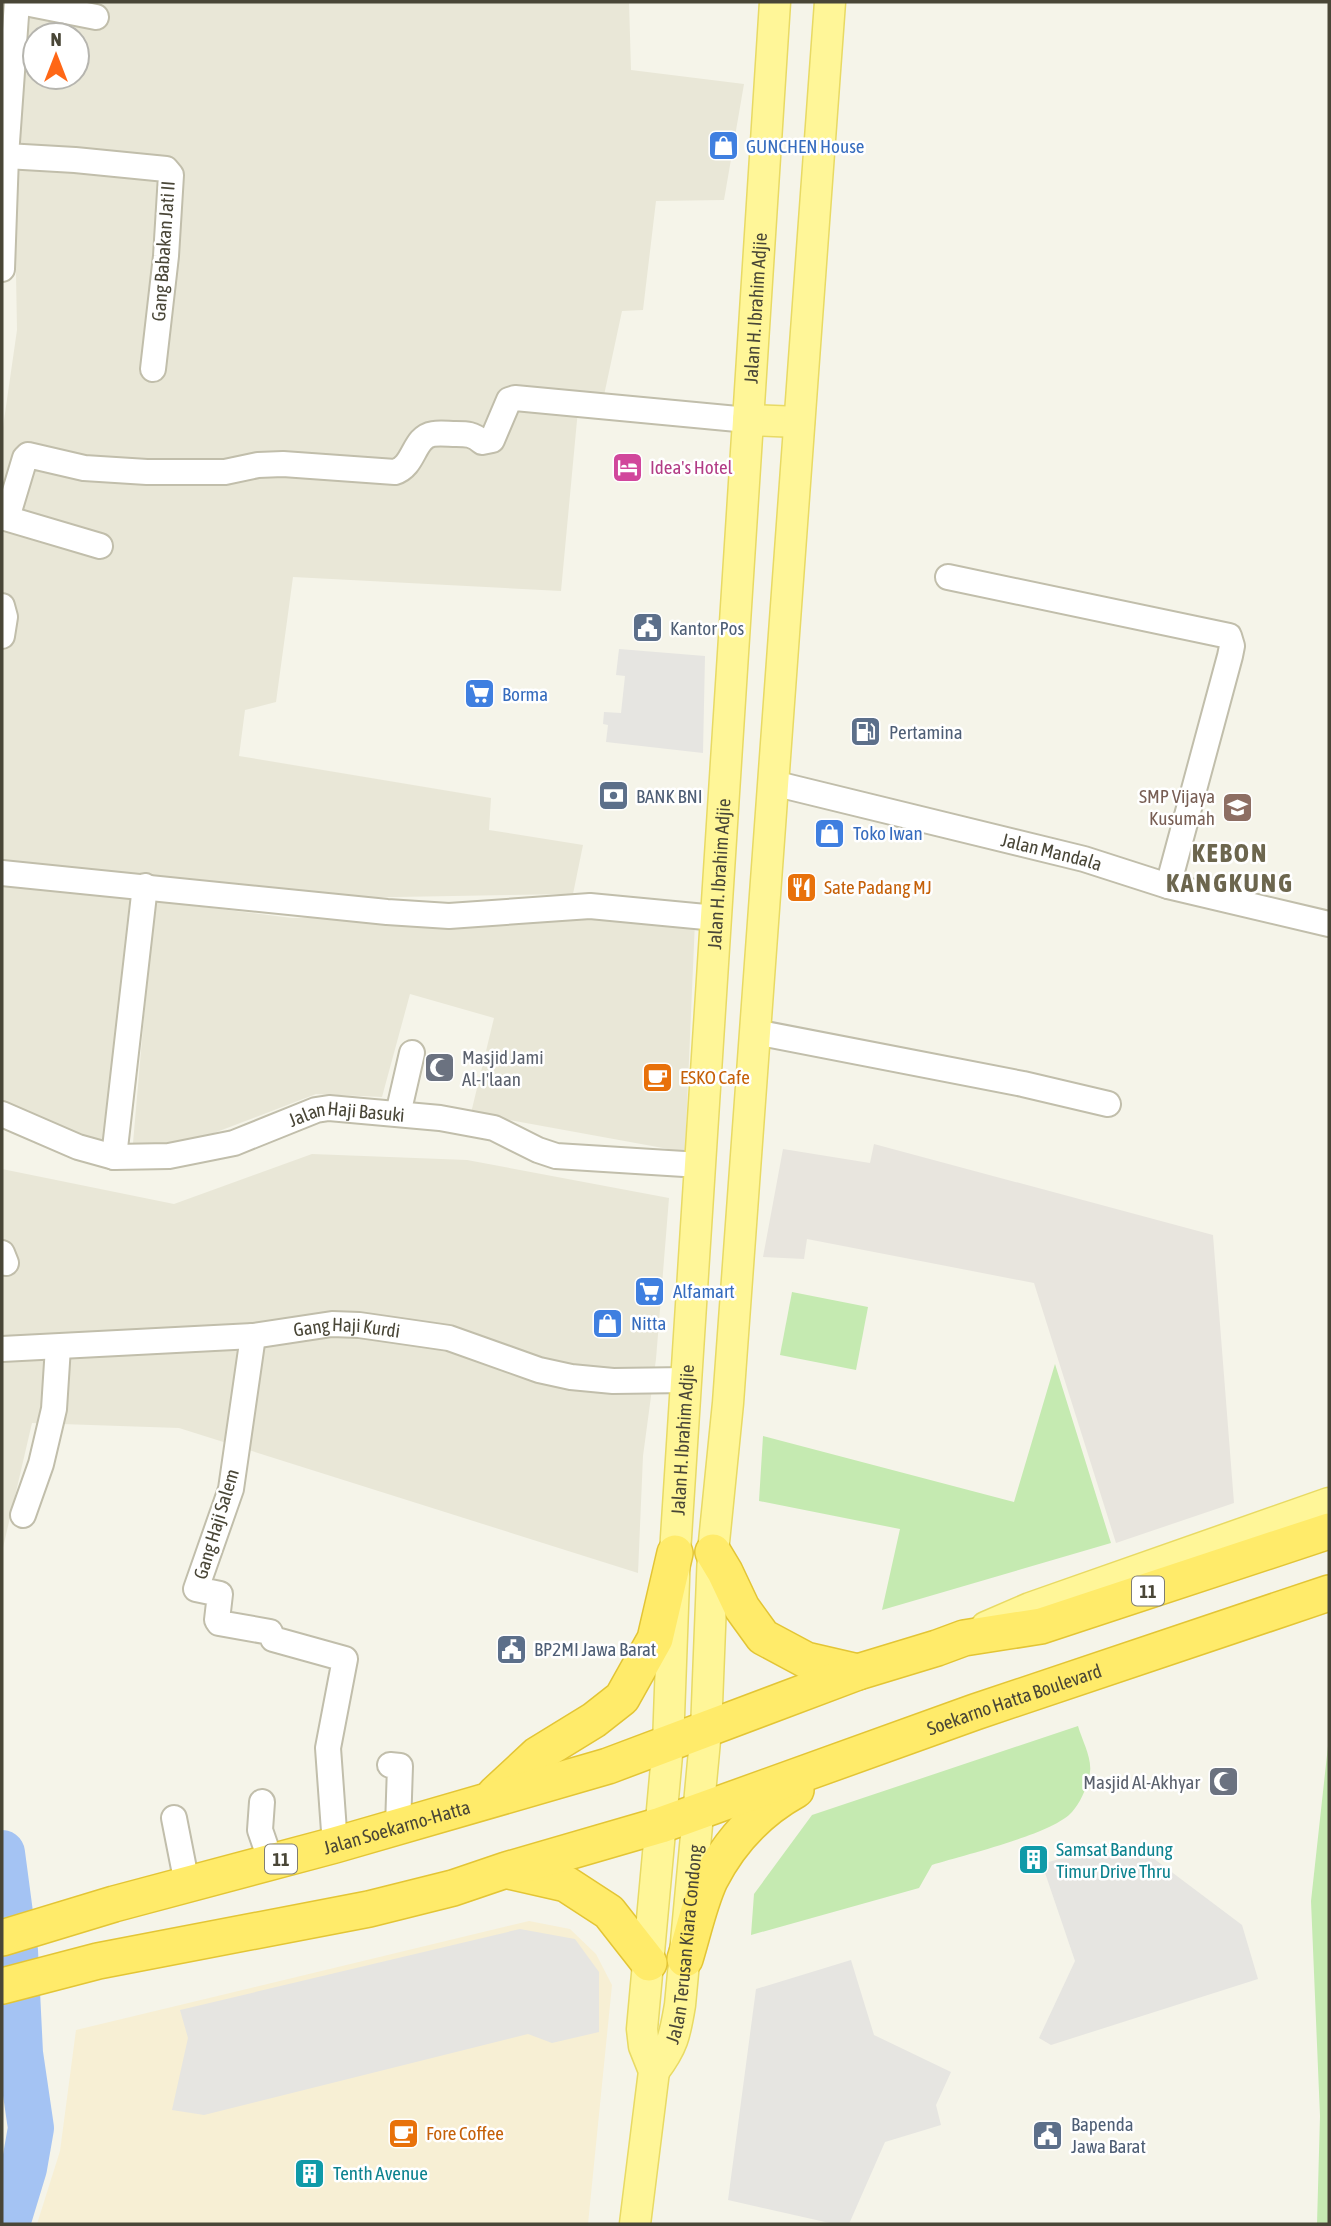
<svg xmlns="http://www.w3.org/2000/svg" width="1331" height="2226" viewBox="0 0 1331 2226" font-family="'Asap Condensed',sans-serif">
<rect width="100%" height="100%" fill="#f5f4e9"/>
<!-- residential -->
<g fill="#e9e7d7" fill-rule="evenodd">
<path d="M32 2H629L631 70 744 84 724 200 656 201 643 310 622 311 603 400 579 399 561 591 293 577 276 702 245 710 239 756 491 798 489 830 583 845 573 894 281 899 2 860V434L17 330 14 160ZM35 35H77V77H35Z"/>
<polygon points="2,886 144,898 121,1151 2,1109"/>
<polygon points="154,901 292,918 552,913 695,921 685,1152 471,1113 494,1018 410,994 382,1097 316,1094 164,1152 133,1143"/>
<polygon points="312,1154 467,1160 669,1198 656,1359 643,1456 638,1573 179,1428 32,1423 2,1552 2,1169 174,1204"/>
</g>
<!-- commercial -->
<polygon fill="#f7efd4" points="529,1921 570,1929 596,1954 612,1985 588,2224 37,2224 60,2151 76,2030"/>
<!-- industrial -->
<polygon fill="#e8e5de" points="874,1144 1213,1235 1234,1503 1116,1543 1034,1283 807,1239 804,1259 763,1257 783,1149 870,1163"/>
<!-- green -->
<g fill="#c5eab1">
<polygon points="792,1292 868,1307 856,1370 780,1355"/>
<polygon points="1055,1364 1111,1543 882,1610 900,1529 759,1501 763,1436 1014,1502"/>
<path d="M1078 1726C1082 1740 1092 1758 1090 1772 1088 1785 1081 1802 1072 1812 1053 1834 964 1855 932 1865L919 1888 751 1935 754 1894 812 1815Z"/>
<polygon points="1329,1737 1329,2224 1317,2224 1320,2116 1311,1901"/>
</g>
<!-- parking -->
<g fill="#e6e5e1">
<polygon points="619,649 705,656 703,753 606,742 608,725 603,724 604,712 621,713 625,676 616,675"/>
<polygon points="1145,1852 1242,1925 1258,1979 1051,2045 1039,2038 1075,1961 1042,1864 1059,1859"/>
<polygon points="520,1929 575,1939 599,1972 599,2032 552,2043 528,2034 204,2115 172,2110 188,2038 180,2010"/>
<polygon points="851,1960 874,2035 951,2072 936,2105 941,2125 885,2142 849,2224 834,2224 728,2200 756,1989"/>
</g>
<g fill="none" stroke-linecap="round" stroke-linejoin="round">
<!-- river -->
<polyline stroke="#a4c3f3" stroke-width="46" points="2,1853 15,1951 20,2053 31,2128 24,2168 7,2224"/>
<defs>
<g id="minor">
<polyline points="20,2 96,17"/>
<polyline points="6,156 75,160 166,169 171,175 166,256 153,369"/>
<polyline points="2,269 6,156 17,2"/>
<polyline points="2,517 100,546"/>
<path d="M7 518 25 458 28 455 84 468 147 472H225L258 465 283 464 395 472C415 466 413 437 433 434 440 433 449 434 456 434 467 434 473 434 482 442L492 440 509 400 515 398 748 420"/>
<polyline points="948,577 1229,636 1232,646 1230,656 1168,886"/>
<polyline points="2,606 5,617 2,636"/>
<path id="s1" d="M773 783 1084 859 1168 886 1329 924"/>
<polyline points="2,873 387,912 449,916 590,906 716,918"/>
<polyline points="755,1032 1023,1084 1108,1104"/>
<path id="s2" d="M2 1114 78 1147 114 1157 169 1156 234 1143 316 1110 329 1108 440 1118 494 1128 538 1150 556 1156 700 1165"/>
<polyline points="398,1114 412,1053"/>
<polyline points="114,1157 145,886"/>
<polyline points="2,1253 6,1263"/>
<polyline points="253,1336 231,1489 196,1589 220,1594 217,1620 219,1623 270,1632 273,1639 345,1659 328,1748 335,1845"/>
<path id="s3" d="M2 1349 253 1336 332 1324 359 1325 449 1338 539 1370 571 1377 613 1381 687 1380"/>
<polyline points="23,1515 41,1464 54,1409 58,1347"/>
<polyline points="390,1765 400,1766 398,1827"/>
<polyline points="262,1802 260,1830 271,1862"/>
<polyline points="174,1818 187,1884"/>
</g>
<g id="major">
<polyline points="748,420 799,422"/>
<polyline points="986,1627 1030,1608 1329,1503"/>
<path id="s4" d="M654 2071C673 2046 675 2035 680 2005L706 1730 713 1552 728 1403 830 2"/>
<path id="s5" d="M635 2224 654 2071 644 2046 642 2029 668 1744 675 1553 775 2"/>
</g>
<g id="highway">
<polyline points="713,1552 725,1572 742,1608 763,1637 806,1660 858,1672"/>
<polyline points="495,1794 537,1755 594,1720 622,1698 655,1639 675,1553"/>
<polyline points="509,1871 566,1884 609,1912 649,1963"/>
<path id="s6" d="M2 1938 114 1904 335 1845 608 1766 858 1672 937 1648 964 1638 1041 1626 1329 1531"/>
<path d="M685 1959C693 1933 699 1904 710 1880 730 1841 758 1811 796 1790"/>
<path id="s7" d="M2 1986 98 1961 369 1909 453 1888 506 1870 661 1825 975 1712 1329 1593"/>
</g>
</defs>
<!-- minor casing -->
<use href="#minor" stroke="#c1beab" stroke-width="28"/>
<!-- major casing -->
<use href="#major" stroke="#e8da64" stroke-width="33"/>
<!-- highway casing -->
<use href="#highway" stroke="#e3c535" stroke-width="38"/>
<!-- minor -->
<use href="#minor" stroke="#fff" stroke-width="24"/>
<!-- major -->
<use href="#major" stroke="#fff698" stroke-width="30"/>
<!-- highway -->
<use href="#highway" stroke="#ffeb6a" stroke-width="35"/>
</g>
<!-- icons -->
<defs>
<symbol id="shop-square" viewBox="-11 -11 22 22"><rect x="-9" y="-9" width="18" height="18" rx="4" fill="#3f7fe0" stroke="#fff"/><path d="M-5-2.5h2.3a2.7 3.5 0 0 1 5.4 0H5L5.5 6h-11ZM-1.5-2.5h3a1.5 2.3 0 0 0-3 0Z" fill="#fff"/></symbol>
<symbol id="hotel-square" viewBox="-11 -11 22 22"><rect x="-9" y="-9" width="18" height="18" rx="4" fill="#d1479c" stroke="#fff"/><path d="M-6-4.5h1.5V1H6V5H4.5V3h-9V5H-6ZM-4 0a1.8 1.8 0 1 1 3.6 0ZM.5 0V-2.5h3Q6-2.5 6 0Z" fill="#fff"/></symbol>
<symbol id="civic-square" viewBox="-11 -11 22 22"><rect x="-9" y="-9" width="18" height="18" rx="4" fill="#5c6f8a" stroke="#fff"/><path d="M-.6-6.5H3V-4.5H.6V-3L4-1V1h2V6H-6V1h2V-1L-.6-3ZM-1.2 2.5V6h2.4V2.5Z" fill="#fff"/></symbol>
<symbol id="supermarket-square" viewBox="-11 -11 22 22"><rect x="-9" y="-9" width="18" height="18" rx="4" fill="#3f7fe0" stroke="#fff"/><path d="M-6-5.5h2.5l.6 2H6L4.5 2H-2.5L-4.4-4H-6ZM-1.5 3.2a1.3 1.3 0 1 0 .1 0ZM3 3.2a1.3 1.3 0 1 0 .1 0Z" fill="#fff"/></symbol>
<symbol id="fuel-square" viewBox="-11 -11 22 22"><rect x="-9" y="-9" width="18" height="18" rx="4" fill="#5c6f8a" stroke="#fff"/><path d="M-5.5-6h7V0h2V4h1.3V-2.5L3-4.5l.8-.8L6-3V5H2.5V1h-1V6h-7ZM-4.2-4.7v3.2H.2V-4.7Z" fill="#fff"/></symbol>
<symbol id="bank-square" viewBox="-11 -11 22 22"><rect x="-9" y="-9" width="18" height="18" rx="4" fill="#5c6f8a" stroke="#fff"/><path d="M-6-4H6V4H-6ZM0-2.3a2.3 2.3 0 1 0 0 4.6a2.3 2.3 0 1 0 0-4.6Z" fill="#fff"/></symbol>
<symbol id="school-square" viewBox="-11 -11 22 22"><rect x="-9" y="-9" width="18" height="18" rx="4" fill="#8d6e63" stroke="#fff"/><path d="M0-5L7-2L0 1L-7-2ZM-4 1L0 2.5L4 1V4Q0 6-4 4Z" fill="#fff"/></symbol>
<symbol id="restaurant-square" viewBox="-11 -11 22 22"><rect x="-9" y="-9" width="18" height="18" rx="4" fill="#e8710a" stroke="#fff"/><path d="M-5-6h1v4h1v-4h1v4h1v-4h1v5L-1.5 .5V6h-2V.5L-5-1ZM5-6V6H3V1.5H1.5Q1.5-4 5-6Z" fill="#fff"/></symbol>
<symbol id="mosque-square" viewBox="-11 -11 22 22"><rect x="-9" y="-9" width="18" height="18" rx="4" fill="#6b7280" stroke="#fff"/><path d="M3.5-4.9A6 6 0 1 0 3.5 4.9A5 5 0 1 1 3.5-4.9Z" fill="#fff"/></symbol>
<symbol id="cafe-square" viewBox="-11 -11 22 22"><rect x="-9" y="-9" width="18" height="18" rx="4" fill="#e8710a" stroke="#fff"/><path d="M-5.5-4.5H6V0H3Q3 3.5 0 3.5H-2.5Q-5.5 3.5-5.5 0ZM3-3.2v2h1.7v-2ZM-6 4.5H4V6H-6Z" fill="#fff"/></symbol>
<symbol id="building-square" viewBox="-11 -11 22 22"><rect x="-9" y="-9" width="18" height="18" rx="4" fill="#0f9aa8" stroke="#fff"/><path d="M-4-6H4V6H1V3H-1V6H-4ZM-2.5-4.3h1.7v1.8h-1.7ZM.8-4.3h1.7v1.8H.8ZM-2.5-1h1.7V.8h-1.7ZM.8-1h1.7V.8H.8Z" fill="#fff"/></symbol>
</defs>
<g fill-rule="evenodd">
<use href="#shop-square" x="706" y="128" width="35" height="35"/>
<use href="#hotel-square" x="610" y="450" width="35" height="35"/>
<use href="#civic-square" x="630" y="610" width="35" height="35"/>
<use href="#supermarket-square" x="462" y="676" width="35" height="35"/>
<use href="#fuel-square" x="848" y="714" width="35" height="35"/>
<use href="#bank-square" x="596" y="778" width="35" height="35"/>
<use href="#school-square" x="1220" y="790" width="35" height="35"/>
<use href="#shop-square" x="812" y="816" width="35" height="35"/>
<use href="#restaurant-square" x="784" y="870" width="35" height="35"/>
<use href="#mosque-square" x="422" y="1050" width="35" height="35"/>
<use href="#cafe-square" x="640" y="1060" width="35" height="35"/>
<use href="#supermarket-square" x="632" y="1274" width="35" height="35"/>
<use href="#shop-square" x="590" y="1306" width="35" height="35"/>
<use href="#civic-square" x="494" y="1632" width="35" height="35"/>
<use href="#mosque-square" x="1206" y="1764" width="35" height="35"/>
<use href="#building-square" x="1016" y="1842" width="35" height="35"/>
<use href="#cafe-square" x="386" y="2116" width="35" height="35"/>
<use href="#civic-square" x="1030" y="2118" width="35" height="35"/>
<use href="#building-square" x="292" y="2156" width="35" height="35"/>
</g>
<g text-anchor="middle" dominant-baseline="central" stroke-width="5" stroke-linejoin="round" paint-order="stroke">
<!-- shield labels -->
<g fill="#fff" stroke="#807e73" stroke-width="2">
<rect x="1132" y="1576.5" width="32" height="29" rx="5"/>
<rect x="265" y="1844.5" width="32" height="29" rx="5"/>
</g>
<g font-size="18" font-weight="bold" fill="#494637">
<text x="1148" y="1591">11</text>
<text x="281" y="1859">11</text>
</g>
<!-- shop labels -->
<g font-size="19" fill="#366cbe" stroke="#fff" text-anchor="start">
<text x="746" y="146">GUNCHEN House</text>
<text x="502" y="694">Borma</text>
<text x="853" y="833">Toko Iwan</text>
<text x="673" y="1291">Alfamart</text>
<text x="631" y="1323">Nitta</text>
</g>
<!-- street labels -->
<g font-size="19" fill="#494637" stroke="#fff">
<text transform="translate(163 251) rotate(-86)">Gang Babakan Jati II</text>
<text stroke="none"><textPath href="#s5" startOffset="1923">Jalan H. Ibrahim Adjie</textPath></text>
<text stroke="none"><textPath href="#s1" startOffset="287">Jalan Mandala</textPath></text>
<text stroke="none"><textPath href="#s5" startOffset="1356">Jalan H. Ibrahim Adjie</textPath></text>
<text stroke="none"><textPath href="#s2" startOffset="360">Jalan Haji Basuki</textPath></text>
<text stroke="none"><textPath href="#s3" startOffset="346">Gang Haji Kurdi</textPath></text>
<text stroke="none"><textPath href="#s5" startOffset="789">Jalan H. Ibrahim Adjie</textPath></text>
<text transform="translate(216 1524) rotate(-73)">Gang Haji Salem</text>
<text stroke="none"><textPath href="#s7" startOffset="1054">Soekarno Hatta Boulevard</textPath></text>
<text stroke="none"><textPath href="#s6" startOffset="410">Jalan Soekarno-Hatta</textPath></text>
<text stroke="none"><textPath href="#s4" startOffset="133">Jalan Terusan Kiara Condong</textPath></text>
</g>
<!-- hotel labels -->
<g font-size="19" fill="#b23c85" stroke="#fff" text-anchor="start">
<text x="650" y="467">Idea's Hotel</text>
</g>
<!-- service labels -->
<g font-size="19" fill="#4e5e75" stroke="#fff" text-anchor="start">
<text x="670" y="628">Kantor Pos</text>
<text x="889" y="732">Pertamina</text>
<text x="636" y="796">BANK BNI</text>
<text x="534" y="1649">BP2MI Jawa Barat</text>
<text x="1071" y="2124">Bapenda<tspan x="1071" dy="22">Jawa Barat</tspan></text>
</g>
<!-- education labels -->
<g font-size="19" fill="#785e54" stroke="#fff" text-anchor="end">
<text x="1215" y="796">SMP Vijaya<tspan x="1215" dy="22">Kusumah</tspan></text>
</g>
<!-- food labels -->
<g font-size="19" fill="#c56008" stroke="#fff" text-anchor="start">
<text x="824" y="887">Sate Padang MJ</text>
<text x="680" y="1077">ESKO Cafe</text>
<text x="426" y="2133">Fore Coffee</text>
</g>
<!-- worship labels -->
<g font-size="19" fill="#5b616d" stroke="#fff" text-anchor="start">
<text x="462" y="1057">Masjid Jami<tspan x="462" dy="22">Al-I'laan</tspan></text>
<text x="1200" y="1782" text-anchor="end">Masjid Al-Akhyar</text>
</g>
<!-- culture labels -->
<g font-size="19" fill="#0d838f" stroke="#fff" text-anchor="start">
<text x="1056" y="1849">Samsat Bandung<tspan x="1056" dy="22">Timur Drive Thru</tspan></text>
<text x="333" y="2173">Tenth Avenue</text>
</g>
<!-- district labels -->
<g font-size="26" font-weight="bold" letter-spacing="2" fill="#6c664e" stroke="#fff">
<text x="1230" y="853">KEBON<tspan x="1230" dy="30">KANGKUNG</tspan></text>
</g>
</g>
<!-- border -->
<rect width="1331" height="2226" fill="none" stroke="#494637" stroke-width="7"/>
<!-- north arrow -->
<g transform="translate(56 56)"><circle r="33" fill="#ffffff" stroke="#b6b5af" stroke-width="2"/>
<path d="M0-5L12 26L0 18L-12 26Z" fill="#ff6716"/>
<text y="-10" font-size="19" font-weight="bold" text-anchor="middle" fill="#494637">N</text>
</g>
</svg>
